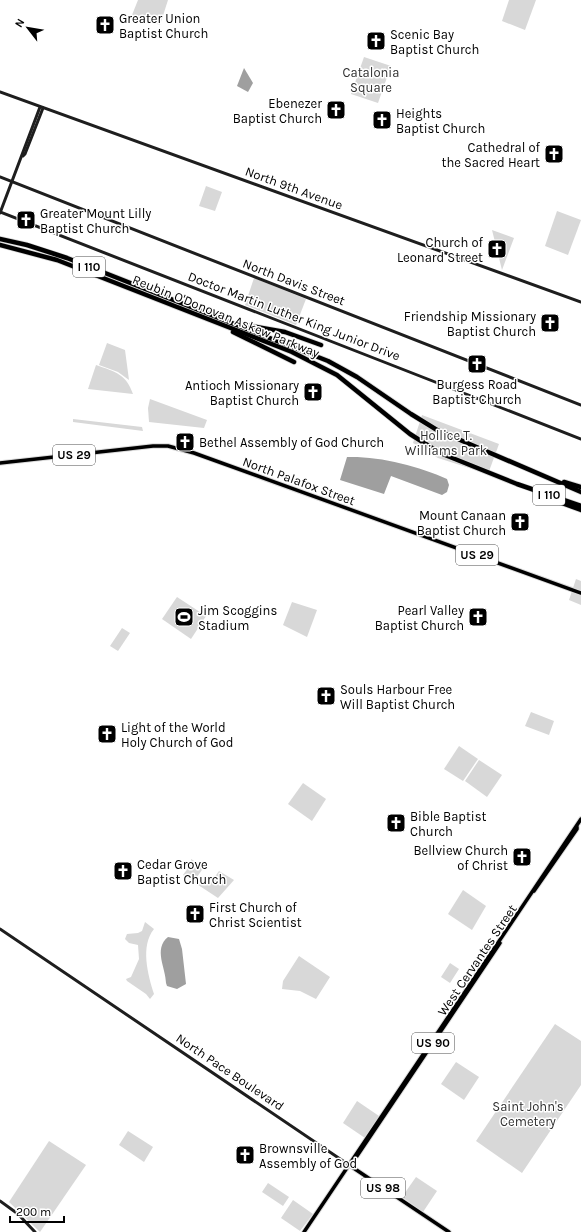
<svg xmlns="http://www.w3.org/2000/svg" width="581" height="1232" viewBox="0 0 581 1232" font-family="Karla,sans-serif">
<rect width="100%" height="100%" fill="#fff"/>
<!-- green -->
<g fill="#d8d8d8">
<polygon points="138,0 168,0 160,25 132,15"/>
<polygon points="509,0 536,0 525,30 502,21"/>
<polygon points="364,57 391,66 378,103 351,94"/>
<polygon points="206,186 222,192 215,211 199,206"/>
<polygon points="557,211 581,220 568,255 545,246"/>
<polygon points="492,230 514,238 502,270"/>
<polygon points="254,278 306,299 296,325 245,305"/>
<polygon points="107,343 125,350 129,380 118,372 99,365"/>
<path d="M96 365C116 372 126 374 133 394L88 389Z"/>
<polygon points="150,399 207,420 204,428 149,422 148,408"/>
<polygon points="422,415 499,444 488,474 438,458 413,443"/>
<polygon points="73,419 142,427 143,431 73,422"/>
<polygon points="576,579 581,581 581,605 569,600"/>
<polygon points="177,597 206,616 191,639 162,619"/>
<polygon points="292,602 317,610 307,637 283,625"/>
<polygon points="122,628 130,633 118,651 110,646"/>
<polygon points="531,712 554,721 549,735 525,726"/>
<polygon points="459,746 478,759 463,781 444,769"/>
<polygon points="479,760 502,775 487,797 465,781"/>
<polygon points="303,783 326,799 312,821 288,804"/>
<polygon points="191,855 191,859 204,867 197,877 209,885 219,871 234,880 218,898 183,875 191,864"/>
<polygon points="463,890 486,906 472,930 448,914"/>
<path d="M145 922 154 929C140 946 148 975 154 994L150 999 146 994 127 981 126 979 131 977 139 959 138 945 129 943 125 939 127 934 138 933 142 931Z"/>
<polygon points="299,956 330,977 316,999 300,991 282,989 283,981"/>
<polygon points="450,963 459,969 450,983 441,977"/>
<polygon points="555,1024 581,1041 581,1085 522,1173 476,1141"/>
<polygon points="456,1062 479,1077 464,1100 441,1084"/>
<polygon points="357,1101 379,1116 365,1138 343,1123"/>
<polygon points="128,1131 153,1147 144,1162 119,1145"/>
<polygon points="49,1141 86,1165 40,1232 9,1202"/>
<polygon points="416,1177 437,1191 423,1212 402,1197"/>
<polygon points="268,1183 289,1197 283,1206 262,1192"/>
<polygon points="293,1200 313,1214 300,1231 281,1218"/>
</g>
<!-- water -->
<g fill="#9f9f9f">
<polygon points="244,68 253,83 248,92 237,86"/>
<path d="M347 457C379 456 419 466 447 479L449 485 447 492 442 495 391 476 384 494 340 480Z"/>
<path d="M168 937 179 939 182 949 186 984 177 989 167 986 166 983C166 968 153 949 168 937Z"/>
</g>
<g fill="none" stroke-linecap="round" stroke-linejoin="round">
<defs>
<g id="primary">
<polyline points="0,463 153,446 168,446 194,453 581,593"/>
<polyline points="534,891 577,829 577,827"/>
<polyline points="357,1156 500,943"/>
<polyline points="349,1165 449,1232"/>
<polyline points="304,1232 581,819"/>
</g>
<g id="highway">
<polyline points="0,239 27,245 67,258 328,361 357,377 411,414 437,430 581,492"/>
<polyline points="0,245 57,260 292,352 337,375 410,434 440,453 517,484 581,506"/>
<polyline points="240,324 285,332 321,345"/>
<polyline points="233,332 294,362"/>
<polyline points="564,482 581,487"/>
<polyline points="543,496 581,510"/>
</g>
</defs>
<!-- primary casing -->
<use href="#primary" stroke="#dbdbdb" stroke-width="5.5"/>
<!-- highway casing -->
<use href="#highway" stroke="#dbdbdb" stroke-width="6"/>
<!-- secondary -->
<g stroke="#1e1e1e" stroke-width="3">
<polyline points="0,92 581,302"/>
<polyline points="23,156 25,154 43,108"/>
<polyline points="0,177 581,405"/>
<polyline points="0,212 581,439"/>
<polyline points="0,213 40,107"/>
<polyline points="0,929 349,1165"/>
<polyline points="0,1201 18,1214 35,1232"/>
</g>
<!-- primary -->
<use href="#primary" stroke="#000" stroke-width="3.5"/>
<!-- highway -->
<use href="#highway" stroke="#000" stroke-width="4.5"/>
</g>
<!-- icons -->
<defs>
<symbol id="church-square" viewBox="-11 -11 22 22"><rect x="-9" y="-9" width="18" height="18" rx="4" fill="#000" stroke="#fff"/><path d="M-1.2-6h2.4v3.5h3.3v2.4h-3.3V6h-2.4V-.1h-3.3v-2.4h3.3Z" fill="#fff"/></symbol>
<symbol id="stadium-square" viewBox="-11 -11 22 22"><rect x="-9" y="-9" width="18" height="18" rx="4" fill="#000" stroke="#fff"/><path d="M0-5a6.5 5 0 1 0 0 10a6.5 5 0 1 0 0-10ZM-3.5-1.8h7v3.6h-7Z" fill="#fff"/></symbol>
</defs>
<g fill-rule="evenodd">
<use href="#church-square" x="94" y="14" width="22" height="22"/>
<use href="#church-square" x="365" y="30" width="22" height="22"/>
<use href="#church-square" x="325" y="99" width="22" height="22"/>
<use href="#church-square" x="371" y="109" width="22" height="22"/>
<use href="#church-square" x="543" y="143" width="22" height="22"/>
<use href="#church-square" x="15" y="209" width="22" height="22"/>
<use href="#church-square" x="486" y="238" width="22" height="22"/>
<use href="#church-square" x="539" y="312" width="22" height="22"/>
<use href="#church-square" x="466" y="353" width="22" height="22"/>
<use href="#church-square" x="302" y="381" width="22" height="22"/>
<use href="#church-square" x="174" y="431" width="22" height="22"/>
<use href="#church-square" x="509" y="511" width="22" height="22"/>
<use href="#stadium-square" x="173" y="606" width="22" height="22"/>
<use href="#church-square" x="467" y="606" width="22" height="22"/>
<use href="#church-square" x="315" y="685" width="22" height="22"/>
<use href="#church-square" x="96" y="723" width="22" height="22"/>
<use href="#church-square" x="385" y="812" width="22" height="22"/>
<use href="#church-square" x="511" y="846" width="22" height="22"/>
<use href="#church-square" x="112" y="860" width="22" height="22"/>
<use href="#church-square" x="184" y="903" width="22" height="22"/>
<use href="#church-square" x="234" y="1144" width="22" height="22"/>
</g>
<g text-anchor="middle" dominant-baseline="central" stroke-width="3" stroke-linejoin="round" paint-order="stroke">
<!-- shield labels -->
<g fill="#fff" stroke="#4c4c4c" stroke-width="1">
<rect x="73" y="257" width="32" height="20" rx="3"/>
<rect x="53" y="445" width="42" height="20" rx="3"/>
<rect x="533" y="485" width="32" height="20" rx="3"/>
<rect x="456" y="545" width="42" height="20" rx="3"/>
<rect x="412" y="1033" width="42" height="20" rx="3"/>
<rect x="361" y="1178" width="44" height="20" rx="3"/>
</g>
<g font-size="12" font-weight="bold" fill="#000">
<text x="89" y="267">I 110</text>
<text x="74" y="455">US 29</text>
<text x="549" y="495">I 110</text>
<text x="477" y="555">US 29</text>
<text x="433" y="1043">US 90</text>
<text x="383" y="1188">US 98</text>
</g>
<!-- poi labels -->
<g font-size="13" fill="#000" stroke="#fff" text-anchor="start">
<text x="119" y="18">Greater Union<tspan x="119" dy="15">Baptist Church</tspan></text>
<text x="390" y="34">Scenic Bay<tspan x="390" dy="15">Baptist Church</tspan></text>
<text x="322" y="103" text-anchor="end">Ebenezer<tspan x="322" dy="15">Baptist Church</tspan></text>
<text x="396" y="113">Heights<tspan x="396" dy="15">Baptist Church</tspan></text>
<text x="540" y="147" text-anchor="end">Cathedral of<tspan x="540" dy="15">the Sacred Heart</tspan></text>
<text x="40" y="213">Greater Mount Lilly<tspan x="40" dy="15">Baptist Church</tspan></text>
<text x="483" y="242" text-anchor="end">Church of<tspan x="483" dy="15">Leonard Street</tspan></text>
<text x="536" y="316" text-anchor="end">Friendship Missionary<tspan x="536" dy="15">Baptist Church</tspan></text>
<text x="477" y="384" text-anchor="middle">Burgess Road<tspan x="477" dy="15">Baptist Church</tspan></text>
<text x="299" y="385" text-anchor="end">Antioch Missionary<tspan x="299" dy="15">Baptist Church</tspan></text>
<text x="199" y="442">Bethel Assembly of God Church</text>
<text x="506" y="515" text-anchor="end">Mount Canaan<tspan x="506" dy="15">Baptist Church</tspan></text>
<text x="198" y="610">Jim Scoggins<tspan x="198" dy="15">Stadium</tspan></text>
<text x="464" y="610" text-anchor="end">Pearl Valley<tspan x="464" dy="15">Baptist Church</tspan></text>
<text x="340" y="689">Souls Harbour Free<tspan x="340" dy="15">Will Baptist Church</tspan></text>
<text x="121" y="727">Light of the World<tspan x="121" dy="15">Holy Church of God</tspan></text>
<text x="410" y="816">Bible Baptist<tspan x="410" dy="15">Church</tspan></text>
<text x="508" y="850" text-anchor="end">Bellview Church<tspan x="508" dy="15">of Christ</tspan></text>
<text x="137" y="864">Cedar Grove<tspan x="137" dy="15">Baptist Church</tspan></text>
<text x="209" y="907">First Church of<tspan x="209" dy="15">Christ Scientist</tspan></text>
<text x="259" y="1148">Brownsville<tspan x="259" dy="15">Assembly of God</tspan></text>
</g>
<!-- park labels -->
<g font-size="13" fill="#2f2f2f" stroke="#fff">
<text x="371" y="72">Catalonia<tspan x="371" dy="15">Square</tspan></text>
<text x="446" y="435">Hollice T.<tspan x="446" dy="15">Williams Park</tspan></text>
<text x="528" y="1106">Saint John's<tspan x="528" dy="15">Cemetery</tspan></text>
</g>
<!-- street labels -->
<g font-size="13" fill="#000" stroke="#fff">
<text transform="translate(294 188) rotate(20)">North 9th Avenue</text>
<text transform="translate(294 282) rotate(21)">North Davis Street</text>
<text transform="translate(226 316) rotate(22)">Reubin O'Donovan Askew Parkway</text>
<text transform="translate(294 316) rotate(21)">Doctor Martin Luther King Junior Drive</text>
<text transform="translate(299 481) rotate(20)">North Palafox Street</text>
<text transform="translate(477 960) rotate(-56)">West Cervantes Street</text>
<text transform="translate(230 1072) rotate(34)">North Pace Boulevard</text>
</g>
</g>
<!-- north arrow -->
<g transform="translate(28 28) rotate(301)" stroke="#ffffff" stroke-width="3" paint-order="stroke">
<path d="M0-3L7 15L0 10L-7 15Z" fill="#000000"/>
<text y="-6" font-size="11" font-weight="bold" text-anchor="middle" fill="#000000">N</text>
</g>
<!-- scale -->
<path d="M10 1216v6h54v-6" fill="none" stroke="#000000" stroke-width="2"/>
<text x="16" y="1216" font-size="12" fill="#000000" stroke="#ffffff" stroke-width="3" paint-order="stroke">200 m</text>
</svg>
